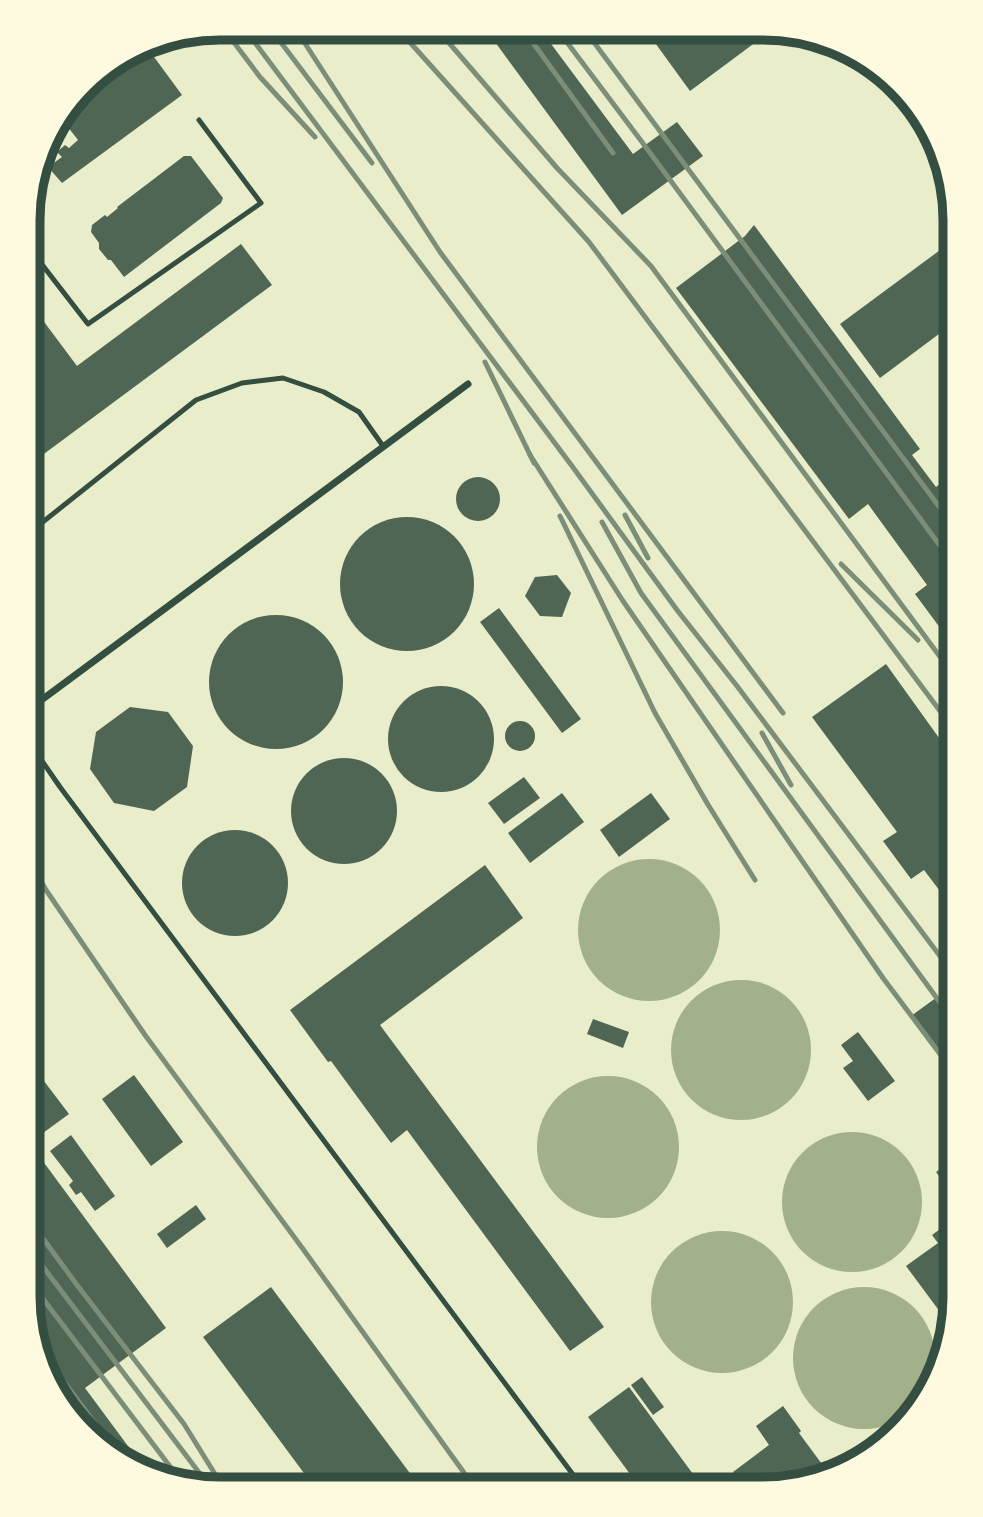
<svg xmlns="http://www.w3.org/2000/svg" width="983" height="1517" viewBox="0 0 983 1517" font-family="'IBM Plex Sans',sans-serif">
<rect width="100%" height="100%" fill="#e9edc9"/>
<!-- water -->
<g fill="#a3b18a">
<circle cx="649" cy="930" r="71"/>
<circle cx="741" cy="1050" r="70"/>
<circle cx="608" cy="1147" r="71"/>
<circle cx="852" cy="1202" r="70"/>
<circle cx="722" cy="1302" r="71"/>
<circle cx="864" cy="1358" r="71"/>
</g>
<!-- building -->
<g fill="#4f6655">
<polygon points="513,29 540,29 633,154 677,122 703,156 622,215 495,42"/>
<polygon points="645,29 739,30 772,30 690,91"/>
<polygon points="146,46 182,95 62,183 48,167 62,157 57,152 65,145 69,148 78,140 64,122 56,126 54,124 94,76"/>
<polygon points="184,156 191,156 223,198 221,203 124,277 111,260 108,260 99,249 99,243 91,232 92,225 105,215 107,217 118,208 117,207"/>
<polygon points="754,225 920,449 912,455 936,487 955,472 955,648 915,594 927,585 868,504 849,519 676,288 745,236"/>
<polygon points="955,239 955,322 880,378 840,324"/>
<polygon points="241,244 272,285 29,465 29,401 35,397 29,389 30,303 77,366"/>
<circle cx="478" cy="499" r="22"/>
<circle cx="407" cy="584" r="67"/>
<polygon points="557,575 571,593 562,617 540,616 525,596 535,577"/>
<polygon points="499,608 581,719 562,733 480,622"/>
<circle cx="276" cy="682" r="67"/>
<polygon points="886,664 952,756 955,785 955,911 924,870 911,879 883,841 897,832 812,717"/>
<circle cx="441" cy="739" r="53"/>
<polygon points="130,707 168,712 193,746 187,787 154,811 114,803 90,769 96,732"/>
<circle cx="520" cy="736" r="15"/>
<circle cx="344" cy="811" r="53"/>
<polygon points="524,777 540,798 504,824 488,803"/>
<polygon points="562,793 584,822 530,863 508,833"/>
<polygon points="651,793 670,819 619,857 600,830"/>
<circle cx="235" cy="883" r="53"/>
<polygon points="485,865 523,918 380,1025 604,1327 570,1351 407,1130 391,1143 331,1061 328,1062 290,1010"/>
<polygon points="955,984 955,1074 911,1016"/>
<polygon points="593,1019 629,1032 623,1048 587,1034"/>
<polygon points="858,1032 895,1081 868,1101 843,1068 853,1061 841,1045"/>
<polygon points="28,1060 69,1114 43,1133 28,1114"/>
<polygon points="134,1075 183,1142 151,1166 102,1099"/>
<polygon points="71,1135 115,1196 95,1211 81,1192 76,1195 69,1185 73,1181 50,1151"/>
<polygon points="28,1141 166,1328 85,1388 142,1465 104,1449 43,1370 28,1296"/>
<polygon points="955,1159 955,1197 936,1172"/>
<polygon points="196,1205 206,1219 167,1248 157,1234"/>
<polygon points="955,1218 955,1309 949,1324 906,1266 938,1243 932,1235"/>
<polygon points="271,1287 421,1488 315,1488 203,1337"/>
<polygon points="642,1377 664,1407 653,1415 631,1385"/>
<polygon points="629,1387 704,1489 641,1489 588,1417"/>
<polygon points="783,1406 801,1431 799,1433 830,1475 763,1489 746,1489 733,1472 769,1445 756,1426"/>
</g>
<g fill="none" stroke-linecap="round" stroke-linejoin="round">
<!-- service -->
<g stroke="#344e41" stroke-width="5">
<polyline points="30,249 88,324 261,203 199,120"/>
<polyline points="29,533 196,400 242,383 283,378 324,392 359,412 383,446"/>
<polyline points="29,742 60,787 583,1488"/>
</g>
<!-- minor -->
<polyline stroke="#344e41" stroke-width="7" points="32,707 468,384"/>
<!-- rail -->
<g stroke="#7c8e77" stroke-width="5">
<polyline points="223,28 260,77 315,137"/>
<polyline points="244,28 572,466 677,610 737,686 955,976"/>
<polyline points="270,28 372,163"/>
<polyline points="295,28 440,252 783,713"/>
<polyline points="398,29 589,242 955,731"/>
<polyline points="437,29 557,168 651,266 955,677"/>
<polyline points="523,29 613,153"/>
<polyline points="557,29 645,146 955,566"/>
<polyline points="584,29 955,528"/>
<polyline points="485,362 534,463"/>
<polyline points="530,455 623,601 883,978 955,1074"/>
<polyline points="625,515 648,558"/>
<polyline points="560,516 655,713 707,803 755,880"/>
<polyline points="602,522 641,593 955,1023"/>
<polyline points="841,564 918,640"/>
<polyline points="762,733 791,785"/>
<polyline points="29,860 46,890 145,1035 303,1249 475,1488"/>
<polyline points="28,1218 77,1285 184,1424 223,1487"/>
<polyline points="28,1247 210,1487"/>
<polyline points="28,1279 181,1481"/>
<polyline points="53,1367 119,1456"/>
</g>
</g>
<!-- crop -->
<path d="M0 0H983V1517H0ZM220 40H763A180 180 0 0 1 943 220V1297A180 180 0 0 1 763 1477H220A180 180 0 0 1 40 1297V220A180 180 0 0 1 220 40Z" fill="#fefae0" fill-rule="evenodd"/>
<path fill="none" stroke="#344e41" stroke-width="9" d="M220 40H763A180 180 0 0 1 943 220V1297A180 180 0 0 1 763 1477H220A180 180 0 0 1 40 1297V220A180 180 0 0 1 220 40Z"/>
</svg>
